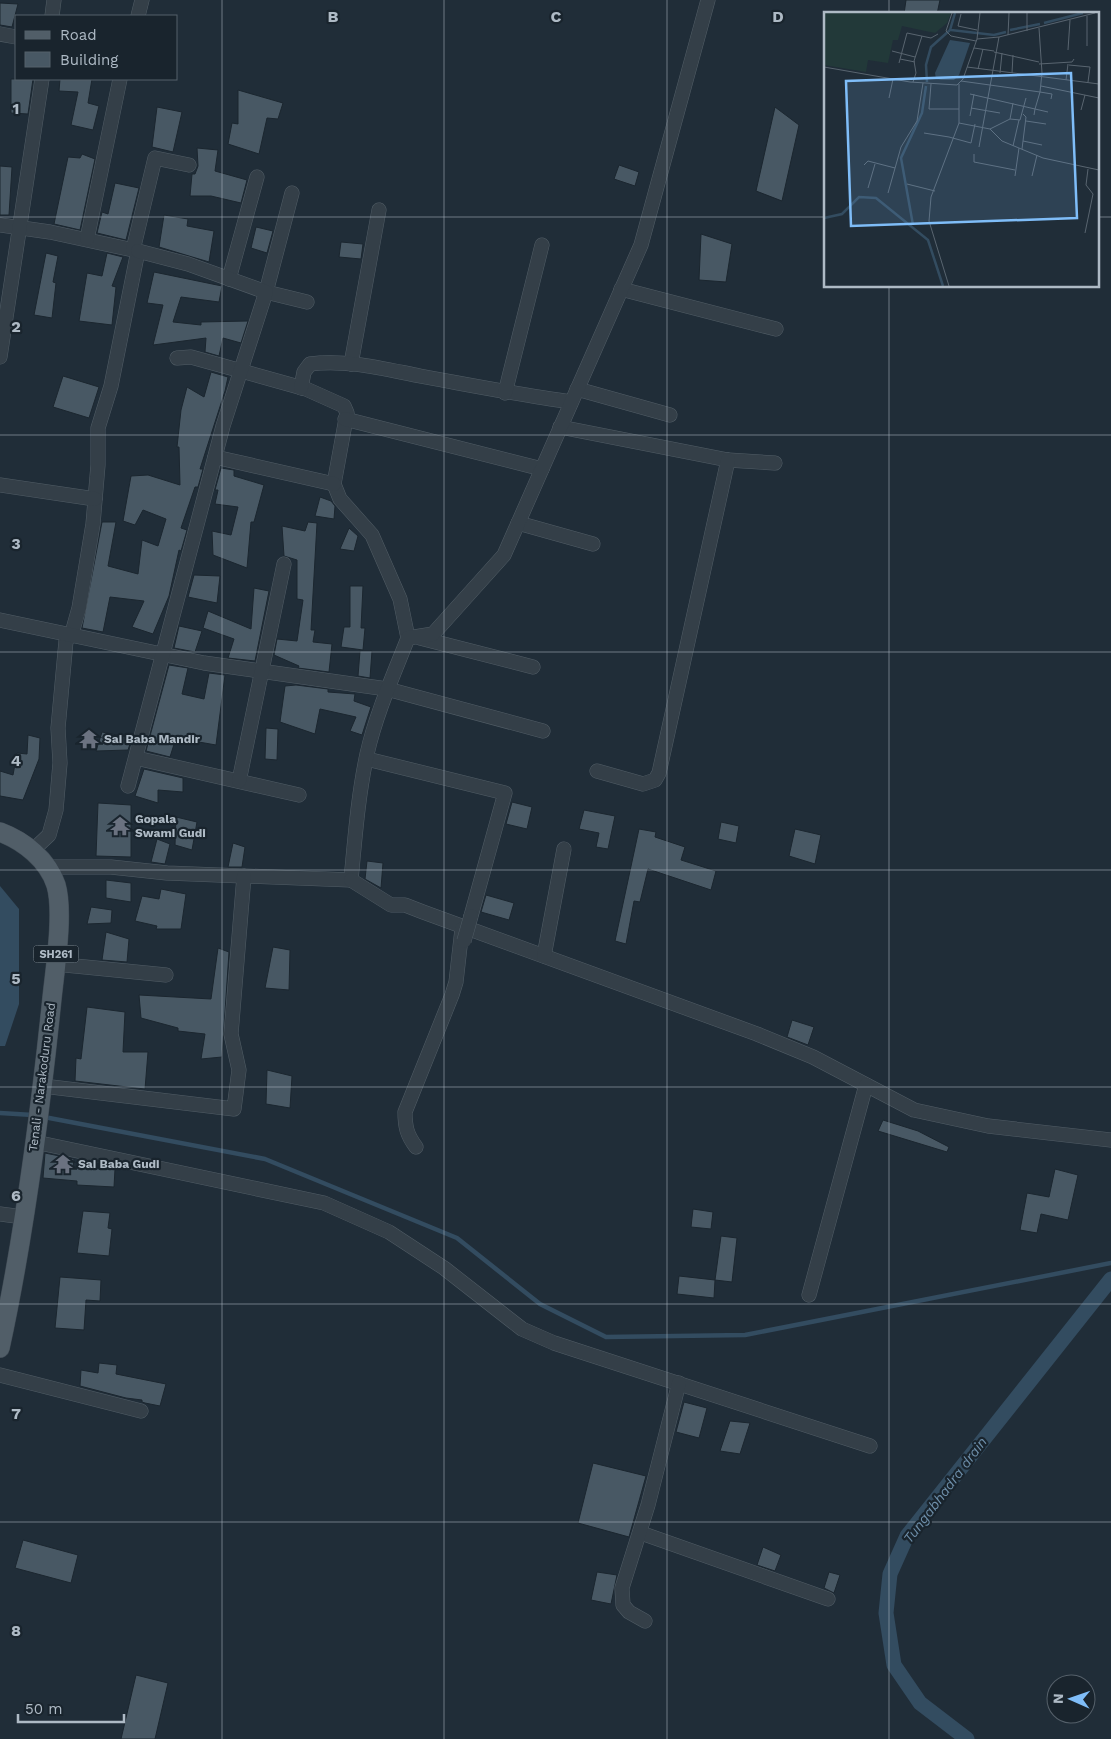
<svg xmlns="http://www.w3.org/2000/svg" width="1111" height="1739" viewBox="0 0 1111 1739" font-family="'Work Sans',sans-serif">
<rect width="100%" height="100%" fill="#202d38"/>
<!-- water -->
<polygon fill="#334c60" points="0,886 19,909 19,1004 5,1046 0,1046"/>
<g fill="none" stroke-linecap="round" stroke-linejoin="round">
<!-- stream -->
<g stroke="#334c60" stroke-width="4.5">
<polyline points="0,1113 33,1115"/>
<polyline points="44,1117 265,1159 457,1238 540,1304 606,1337 745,1335 1111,1263"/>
</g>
<!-- canal -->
<polyline stroke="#334c60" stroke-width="15" points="967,1739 920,1703 894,1665 886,1613 890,1574 907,1536 1111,1279"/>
</g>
<!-- building -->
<g fill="#485864" stroke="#1b262f">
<polygon points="906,0 940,0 937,14 904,14"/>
<polygon points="0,3 18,4 12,27 0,25"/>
<polygon points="11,79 33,79 28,114 11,113"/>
<polygon points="60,79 92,79 88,103 99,106 93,130 71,125 78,92 59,91"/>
<polygon points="238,90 283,103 278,119 267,118 259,154 228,144 232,123 238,124"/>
<polygon points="157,107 182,112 173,152 152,147"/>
<polygon points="775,107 799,125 782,201 756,191"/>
<polygon points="197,148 218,150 215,171 247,180 241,203 211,196 190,196 192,174 195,174 198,166"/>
<polygon points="82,154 95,159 80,230 54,224 68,157 80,158"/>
<polygon points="619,165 639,172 635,186 614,179"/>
<polygon points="0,166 12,167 9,215 0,215"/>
<polygon points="115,183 139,188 126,240 97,233 102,212 108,214"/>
<polygon points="164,215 188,219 187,226 214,231 209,262 159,247"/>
<polygon points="256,227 273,231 267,253 251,248"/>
<polygon points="701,234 732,244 726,282 699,280"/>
<polygon points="341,242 363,244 361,259 339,257"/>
<polygon points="46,253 58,256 53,282 56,283 52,318 34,315"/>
<polygon points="107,253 123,257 112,286 116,287 112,325 79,321 87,273 102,276"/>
<polygon points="154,272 222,286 219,302 181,297 173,322 201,325 201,322 248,321 241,343 223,338 219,356 205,352 206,338 153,345 163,305 147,303"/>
<polygon points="211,372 228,377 225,391 200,469 203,469 198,487 195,487 181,528 187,530 181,551 179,550 169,596 153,634 132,627 144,601 110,597 103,632 82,628 102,522 116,522 108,566 138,574 142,540 158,546 166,519 143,510 135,525 123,521 131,476 148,475 180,485 179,447 177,447 181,410 187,387 204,397"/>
<polygon points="63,376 99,387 89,418 53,407"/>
<polygon points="221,468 234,470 234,476 264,485 254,522 251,522 247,568 213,555 212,531 231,535 238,507 215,504 218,490 215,490"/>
<polygon points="320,497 331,501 335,506 334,519 315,516"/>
<polygon points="308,522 317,523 311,630 315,630 313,642 332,644 329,672 298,668 299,666 274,655 277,639 297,641 303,600 297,599 297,560 284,556 282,526 305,531"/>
<polygon points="349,528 358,536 354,551 340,549"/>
<polygon points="194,575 220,576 217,603 188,597"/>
<polygon points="350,586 363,586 361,628 365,628 363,650 341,647 344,627 350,627"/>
<polygon points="254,588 269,591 255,661 228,658 234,639 203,628 208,611 251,629"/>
<polygon points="179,626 202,631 195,652 174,648"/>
<polygon points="360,651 372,651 370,678 358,676"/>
<polygon points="169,665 188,668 182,694 204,699 209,673 225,675 216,745 176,738 170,757 146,751"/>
<polygon points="296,685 328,689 328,692 355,694 354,701 371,707 362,735 350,731 356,717 320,709 315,734 280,722 285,686"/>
<polygon points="266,728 278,729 277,760 265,759"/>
<polygon points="102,732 132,738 128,750 96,751"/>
<polygon points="28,735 40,738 39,759 23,800 0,796 0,771 13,775 17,753 27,754"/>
<polygon points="144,769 183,778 183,792 158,790 158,803 135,796"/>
<polygon points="512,802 532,807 527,829 506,824"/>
<polygon points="98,803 131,805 131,857 96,856"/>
<polygon points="584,810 615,816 608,849 596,847 599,833 579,829"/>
<polygon points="176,817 197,822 192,850 175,845"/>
<polygon points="721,822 739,826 736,843 718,839"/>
<polygon points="639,829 656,832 655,837 685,847 681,860 716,871 711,890 648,869 640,902 634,901 626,944 615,941"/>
<polygon points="795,829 821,835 815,864 789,856"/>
<polygon points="157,839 170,844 165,864 151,862"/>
<polygon points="233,843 245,847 242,867 228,867"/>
<polygon points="367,861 383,863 381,888 365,879"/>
<polygon points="106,880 131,883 131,902 106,898"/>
<polygon points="161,889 186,894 181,929 156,929 157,926 135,921 142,896 159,899"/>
<polygon points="486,895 514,903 509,920 481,912"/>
<polygon points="91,907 112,910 111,923 87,924"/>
<polygon points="106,932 129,939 127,962 102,960"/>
<polygon points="273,947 290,950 289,990 265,988"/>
<polygon points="218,948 229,952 222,1057 201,1059 205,1034 178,1031 178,1028 141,1018 139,995 211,999"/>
<polygon points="87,1007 125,1012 123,1052 148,1052 145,1089 75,1081 76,1058 81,1059"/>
<polygon points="792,1020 814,1027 808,1045 787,1037"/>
<polygon points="267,1070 292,1076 290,1108 266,1104"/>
<polygon points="883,1120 918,1131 949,1147 947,1152 878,1131"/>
<polygon points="45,1153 74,1159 73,1167 115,1169 114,1187 77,1185 77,1181 43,1178"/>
<polygon points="1055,1169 1078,1175 1068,1220 1041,1214 1037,1233 1020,1230 1027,1193 1049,1197"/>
<polygon points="693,1209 713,1212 711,1229 691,1227"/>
<polygon points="83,1211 110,1213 108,1228 112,1229 109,1256 77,1253"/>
<polygon points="721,1236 737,1238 732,1282 715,1280"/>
<polygon points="679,1276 715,1280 714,1298 677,1294"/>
<polygon points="60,1277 101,1280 100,1301 86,1300 84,1330 55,1328"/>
<polygon points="99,1363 117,1365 116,1374 166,1384 160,1406 145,1403 142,1402 142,1400 126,1398 80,1386 81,1370 98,1373"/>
<polygon points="684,1402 707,1408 699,1438 676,1432"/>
<polygon points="730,1421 750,1423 740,1454 720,1451"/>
<polygon points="593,1463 646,1476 629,1537 578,1523"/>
<polygon points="23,1540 78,1555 71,1583 15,1568"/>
<polygon points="763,1547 781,1555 775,1571 757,1565"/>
<polygon points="597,1572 617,1575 611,1604 591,1600"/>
<polygon points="829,1572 840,1575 834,1593 824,1588"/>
<polygon points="136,1675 168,1683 155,1739 121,1739"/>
</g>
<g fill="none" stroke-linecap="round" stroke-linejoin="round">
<defs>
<g id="minor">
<polyline points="52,16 54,0"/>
<polyline points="138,16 142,0"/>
<polyline points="0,34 16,37"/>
<polyline points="292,193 266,292 307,302"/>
<polyline points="0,225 50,232 138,251 111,386 98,428 98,465 93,524 79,608 72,633 66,641 58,728 60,763 56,810 49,835 32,851"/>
<polyline points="87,239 120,79"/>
<polyline points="133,250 155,158 189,165"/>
<polyline points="229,279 257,177"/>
<polyline points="621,289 776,329"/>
<polyline points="0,357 42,79"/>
<polyline points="177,358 191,357 306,389 344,406 347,413 334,484 340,499 372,535 400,599 408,638"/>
<polyline points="351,364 379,210"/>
<path d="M301 388 304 372 310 364C346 359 384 369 420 376 470 385 520 395 571 402"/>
<polyline points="577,389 670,415"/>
<polyline points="505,393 542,245"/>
<polyline points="345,419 542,469"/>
<polyline points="560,427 728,460 775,463"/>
<polyline points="215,457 334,484"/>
<polyline points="0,485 95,499"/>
<polyline points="518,523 593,544"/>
<polyline points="0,620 204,663 387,689 543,731"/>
<polyline points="420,638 533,667"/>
<polyline points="136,758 299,795"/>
<polyline points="367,759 505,793 471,916"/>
<polyline points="597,771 643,784 655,780 659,773 728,460"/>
<polyline points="239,781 284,564"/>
<polyline points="128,786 223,426 266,292 188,264 138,251"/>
<path d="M49 867H111L167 873 351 880C355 838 358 796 367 754 376 714 393 676 408 638L433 634 504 555 641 245 708 0"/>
<polyline points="351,880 391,905 405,905 423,912 757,1034 813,1057 914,1110 988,1126 1111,1140"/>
<polyline points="544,956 564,849"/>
<polyline points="55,964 166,975"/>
<polyline points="43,1086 234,1109 239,1070 231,1034 244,876"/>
<polyline points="35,1142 324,1203 389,1232 444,1268 522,1329 554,1343 870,1446"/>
<path d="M416 1147C407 1135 405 1127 405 1112L452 995 456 982 462 929"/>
<polyline points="0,1214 23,1217"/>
<polyline points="809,1295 866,1085"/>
<polyline points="0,1375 141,1411"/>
<polyline points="641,1533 828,1599"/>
<polyline points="645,1621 629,1612 623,1605 622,1588 648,1505 679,1383"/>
</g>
<path id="major" d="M0 832C24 841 48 860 56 885 64 912 55 969 52 998 40 1115 25 1233 0 1348"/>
</defs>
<!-- minor casing -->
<use href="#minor" stroke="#515d66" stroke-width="15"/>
<!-- major casing -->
<use href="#major" stroke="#3d4852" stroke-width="20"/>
<!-- minor -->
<use href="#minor" stroke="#343f48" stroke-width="14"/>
<!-- major -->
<use href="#major" stroke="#515e68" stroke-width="19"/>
<defs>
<polyline id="minor-bridge" points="464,941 471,916"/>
</defs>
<!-- minor-bridge casing -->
<use href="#minor-bridge" stroke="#515d66" stroke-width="15" stroke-linecap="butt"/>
<!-- minor-bridge -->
<use href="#minor-bridge" stroke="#343f48" stroke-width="14"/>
</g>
<!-- grid -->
<path fill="none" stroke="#aebac5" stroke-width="1" stroke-opacity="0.55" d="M222 0V1739M444 0V1739M667 0V1739M889 0V14M0 217H825M1097 217H1111M889 286V1739M0 435H1111M0 652H1111M0 870H1111M0 1087H1111M0 1304H1111M0 1522H1111"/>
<!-- icons -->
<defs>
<symbol id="temple-bare" viewBox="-9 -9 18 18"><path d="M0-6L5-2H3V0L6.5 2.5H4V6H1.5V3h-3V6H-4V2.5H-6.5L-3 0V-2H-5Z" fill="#6b7280" stroke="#19242d" stroke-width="2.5" paint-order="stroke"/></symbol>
</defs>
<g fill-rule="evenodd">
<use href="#temple-bare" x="75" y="725" width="28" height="28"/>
<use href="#temple-bare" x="106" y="812" width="28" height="28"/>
<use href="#temple-bare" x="49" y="1150" width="28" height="28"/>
</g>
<g text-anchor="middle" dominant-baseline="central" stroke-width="4.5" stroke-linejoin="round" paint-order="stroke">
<!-- shield labels -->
<rect fill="#19242d" stroke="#818d97" stroke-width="1" x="33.5" y="945.5" width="45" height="17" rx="4"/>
<g font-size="11" font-weight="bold" fill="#aebac5">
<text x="56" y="954">SH261</text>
</g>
<!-- poi labels -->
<g font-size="12" font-weight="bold" fill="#aebac5" stroke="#19242d" text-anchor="start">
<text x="104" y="739">Sai Baba Mandir</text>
<text x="135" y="819">Gopala<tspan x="135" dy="14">Swami Gudi</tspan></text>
<text x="78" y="1164">Sai Baba Gudi</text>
</g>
<!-- street labels -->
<g font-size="12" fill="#aebac5" stroke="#19242d">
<text transform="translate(42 1077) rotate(-83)">Tenali - Narakoduru Road</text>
</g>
<!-- water labels -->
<g font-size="14" font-style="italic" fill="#6e8faa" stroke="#19242d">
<text transform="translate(945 1490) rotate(-53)">Tungabhadra drain</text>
</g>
</g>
<!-- overview -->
<g transform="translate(824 12)">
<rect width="275" height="275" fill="#202d38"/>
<path d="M0 1H127L123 11 111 21 78 14 74 28H69L64 51 44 48 42 60 0 53Z" fill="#223939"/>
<path d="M126 28 146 31 135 63 130 68H117L112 67 111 61Z" fill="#334c60"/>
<path fill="none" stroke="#334c60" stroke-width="2.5" d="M220 11 259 1M127 18 170 23 182 20M186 18 216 12M103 70 102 53 107 35 126 18 131 1M0 206 18 202 35 185 52 186 104 228 119 274M89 213 77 146 98 101 102 74"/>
<path fill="none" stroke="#596570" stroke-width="1" d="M128 1 122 19 127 24 152 29M137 2 134 14 153 18M263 4V34M203 19V1M184 23 185 1M153 27 156 1M150 36 170 39M244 38 246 8M68 39 91 45M170 40 215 50M76 47 91 50M75 51 83 21 107 26 114 22M215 52 248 50 250 47M245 53 266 55 264 70M0 55 86 70 133 73 139 67 153 27 175 25 271 1M143 55 275 72M154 57 159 37M176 61 178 41M188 61 189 43M242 68 244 52M137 69 216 80 218 61 215 16M89 70 92 61 90 49 98 24M107 72 105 97H135M135 72V111L166 117 178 129 219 146 275 158M217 74 275 86M216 80 228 82 227 87M146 82 211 97 216 80M65 86 69 67M147 96 176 101M257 98 261 83M210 103 211 97 224 100M146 104 150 82M186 107 196 108 202 86M202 109 222 112M166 117 186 107 189 91M100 121 125 125M125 125 147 131 151 112M199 129 218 133M189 134 195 108M155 135 175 25M198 137 202 105 199 102M150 142V150L191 158M40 153 44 149 71 156M191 164 195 136M208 164 213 143M83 172 111 179M44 176 51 152M64 181 77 135 93 109 99 71M261 221 269 182 262 173 264 157M125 274 105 209 107 185 135 111"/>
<path fill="#7fbdf8" fill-opacity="0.15" stroke="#7fbdf8" stroke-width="2.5" d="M247 61 253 206 27 214 22 69Z"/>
<rect width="275" height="275" fill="none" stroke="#aebac5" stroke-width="2.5"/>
</g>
<g font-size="16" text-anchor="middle" font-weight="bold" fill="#aebac5" stroke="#19242d" stroke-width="4.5" stroke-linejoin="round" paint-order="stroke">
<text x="333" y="22">B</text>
<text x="556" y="22">C</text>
<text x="778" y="22">D</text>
<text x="16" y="114">1</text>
<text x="16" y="332">2</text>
<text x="16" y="549">3</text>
<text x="16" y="766">4</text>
<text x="16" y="984">5</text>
<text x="16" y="1201">6</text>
<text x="16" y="1419">7</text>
<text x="16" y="1636">8</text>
</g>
<!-- legend -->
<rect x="15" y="15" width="162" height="65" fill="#19242d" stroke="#55606a"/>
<rect x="25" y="31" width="25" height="8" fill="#515e68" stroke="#55606a"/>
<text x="60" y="40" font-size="15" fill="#aebac5">Road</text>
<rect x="25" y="52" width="25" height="15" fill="#485864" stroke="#55606a"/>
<text x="60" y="65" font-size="15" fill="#aebac5">Building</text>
<!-- north arrow -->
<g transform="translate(1071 1699) rotate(272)"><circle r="24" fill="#19242d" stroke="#55606a"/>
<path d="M0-4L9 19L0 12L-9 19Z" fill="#7fbdf8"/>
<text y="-8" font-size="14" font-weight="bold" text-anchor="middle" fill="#aebac5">N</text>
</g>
<!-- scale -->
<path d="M18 1714v8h106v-8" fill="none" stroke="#aebac5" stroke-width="2.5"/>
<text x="25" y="1714" font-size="15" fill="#aebac5" stroke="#19242d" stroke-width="4" paint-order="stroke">50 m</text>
</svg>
